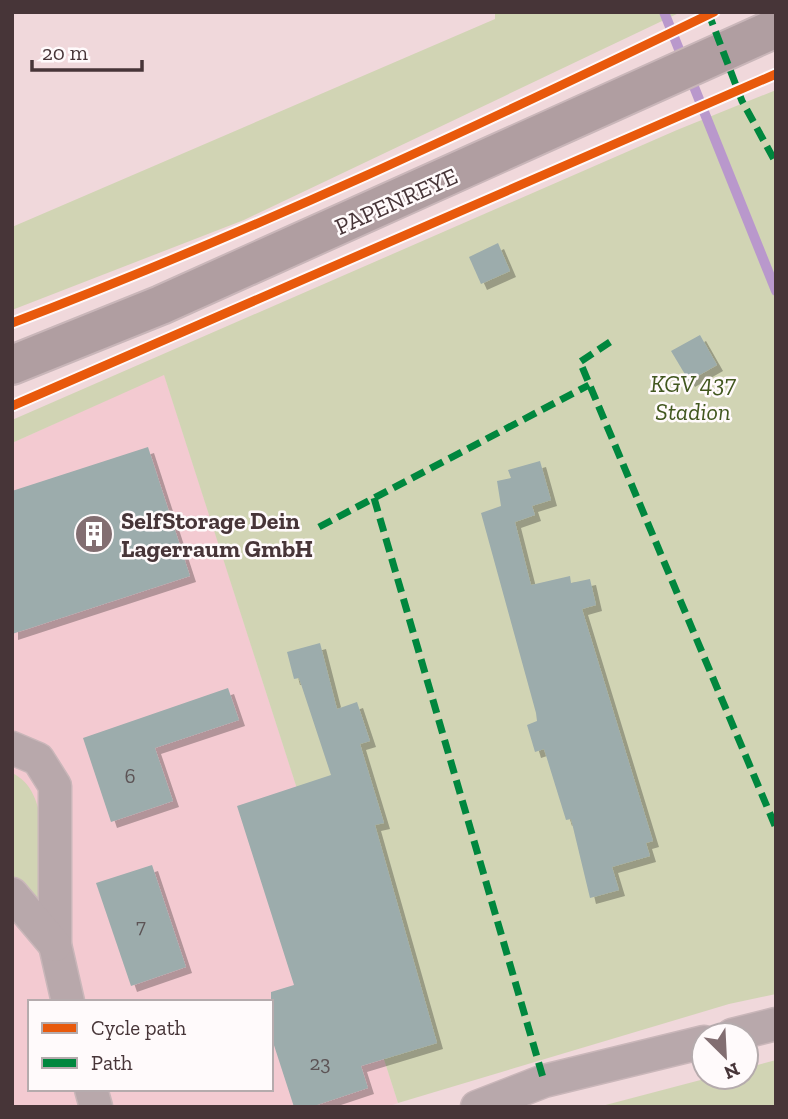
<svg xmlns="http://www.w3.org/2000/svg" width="788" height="1119" viewBox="0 0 788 1119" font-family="'Zilla Slab',serif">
<defs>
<filter id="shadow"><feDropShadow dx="6" dy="6" stdDeviation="0" flood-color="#0004"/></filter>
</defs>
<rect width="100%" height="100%" fill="#f0d8db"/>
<!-- built -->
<path fill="#f3cad1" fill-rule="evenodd" d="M164 374 398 1103 387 1107H12V443ZM30 1002H271V1089H30Z"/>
<!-- green -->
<g fill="#d1d4b4">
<polygon points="495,12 681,12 244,220 12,310 12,227 495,19"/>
<polygon points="776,90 776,994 729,1004 398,1103 164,375 12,443 12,420 677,130"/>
<path d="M12 773C51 791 41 856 43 892L37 900 29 898 12 875Z"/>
<polygon points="776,1060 776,1107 598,1107 712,1077 746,1077 746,1068"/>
</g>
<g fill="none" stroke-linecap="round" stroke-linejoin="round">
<!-- stream -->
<polyline stroke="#b998cc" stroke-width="10" points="664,12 776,291"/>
</g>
<!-- building -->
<g fill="#9cacac" filter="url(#shadow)">
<polygon points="498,243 510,271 481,284 469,257"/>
<polygon points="700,335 717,365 689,381 671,351"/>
<polygon points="148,447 190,576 12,634 12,491"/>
<polygon points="540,461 551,500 532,506 535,515 515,522 531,585 570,576 571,583 590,579 596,605 582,609 653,841 646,843 650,856 612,867 619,890 590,898 571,819 566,820 544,749 535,752 527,725 537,721 536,713 481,513 501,506 497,481 511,478 508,470"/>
<polygon points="320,643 337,709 357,702 370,741 360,744 384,823 375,825 437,1043 361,1066 368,1088 311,1107 294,1107 271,1036 271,992 294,985 237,806 331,775 299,678 294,679 287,652"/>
<polygon points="228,688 239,720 155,748 173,801 111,822 83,738"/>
<polygon points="152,865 186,967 131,986 96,883"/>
</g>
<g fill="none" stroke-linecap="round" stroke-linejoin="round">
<defs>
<g id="street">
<polyline points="12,748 38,759 55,786 55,945 68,1002"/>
<polyline points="12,894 55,945"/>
<polyline points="732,1035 776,1024"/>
<polyline points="91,1089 96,1107"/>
<polyline points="477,1107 544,1081 704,1042"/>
</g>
<polyline id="secondary" points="12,365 161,305 776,28"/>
</defs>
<!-- street casing -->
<use href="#street" stroke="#c9b6b9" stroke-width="35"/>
<!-- secondary casing -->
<use href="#secondary" stroke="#c9b6b9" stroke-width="42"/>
<!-- street -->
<use href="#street" stroke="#b8a8ab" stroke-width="32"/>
<!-- secondary -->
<use href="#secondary" stroke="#b09ea1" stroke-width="38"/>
<!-- quiet -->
<g stroke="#00873e" stroke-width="7" stroke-dasharray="14 7" stroke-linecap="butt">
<polyline points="708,12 742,101 776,163"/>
<polyline points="610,342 580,362 776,828"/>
<polyline points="374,498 544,1081"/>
<polyline points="319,527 589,385"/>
</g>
<defs>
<g id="cycleway">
<path d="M12 323C252 232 483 124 714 12"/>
<polyline points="12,406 776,74"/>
</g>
</defs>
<!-- cycleway casing -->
<use href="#cycleway" stroke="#fffafb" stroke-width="13"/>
<!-- cycleway -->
<use href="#cycleway" stroke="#e8590c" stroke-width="9"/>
</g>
<!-- icons -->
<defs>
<symbol id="building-disc" viewBox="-11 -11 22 22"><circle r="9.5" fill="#826e71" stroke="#fffafb"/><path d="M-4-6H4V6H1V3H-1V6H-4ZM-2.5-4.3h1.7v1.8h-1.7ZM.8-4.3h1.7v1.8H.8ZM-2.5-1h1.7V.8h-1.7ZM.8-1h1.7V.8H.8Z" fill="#fff"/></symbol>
</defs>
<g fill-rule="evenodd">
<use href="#building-disc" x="72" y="512" width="44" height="44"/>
</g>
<g text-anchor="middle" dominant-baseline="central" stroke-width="5" stroke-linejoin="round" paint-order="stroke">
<!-- number labels -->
<g font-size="21" fill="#5c5355">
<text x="130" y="775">6</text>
<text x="141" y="925">7</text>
<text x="320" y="1062">23</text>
</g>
<!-- street labels -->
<g font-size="24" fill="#473538" stroke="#fffafb">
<text transform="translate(396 201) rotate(-24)">PAPENREYE</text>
</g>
<!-- park labels -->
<g font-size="24" font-style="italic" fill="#42571f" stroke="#fffafb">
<text x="693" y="383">KGV 437<tspan x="693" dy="28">Stadion</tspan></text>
</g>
<!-- poi labels -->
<g font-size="24" font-weight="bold" fill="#473538" stroke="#fffafb" text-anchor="start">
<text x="121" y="520">SelfStorage Dein<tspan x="121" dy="28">Lagerraum GmbH</tspan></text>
</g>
</g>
<!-- border -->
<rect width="788" height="1119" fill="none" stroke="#473538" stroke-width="28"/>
<!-- legend -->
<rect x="28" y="1000" width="245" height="91" fill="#fffafb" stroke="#b5abad" stroke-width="2"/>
<rect x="42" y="1023" width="35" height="10" fill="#e8590c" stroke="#b5abad" stroke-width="2"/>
<text x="91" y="1035" font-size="21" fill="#473538">Cycle path</text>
<rect x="42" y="1058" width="35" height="10" fill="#00873e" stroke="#b5abad" stroke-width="2"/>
<text x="91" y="1070" font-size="21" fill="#473538">Path</text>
<!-- north arrow -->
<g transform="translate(725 1056) rotate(156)"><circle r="33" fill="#fffafb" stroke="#b5abad" stroke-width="2"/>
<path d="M0-5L12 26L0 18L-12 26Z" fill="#826e71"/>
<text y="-10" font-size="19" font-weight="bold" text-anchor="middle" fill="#473538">N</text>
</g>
<!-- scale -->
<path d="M32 60v10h110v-10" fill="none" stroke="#473538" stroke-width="3.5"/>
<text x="42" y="60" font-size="21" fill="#473538" stroke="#fffafb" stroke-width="5" paint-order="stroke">20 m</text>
</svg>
